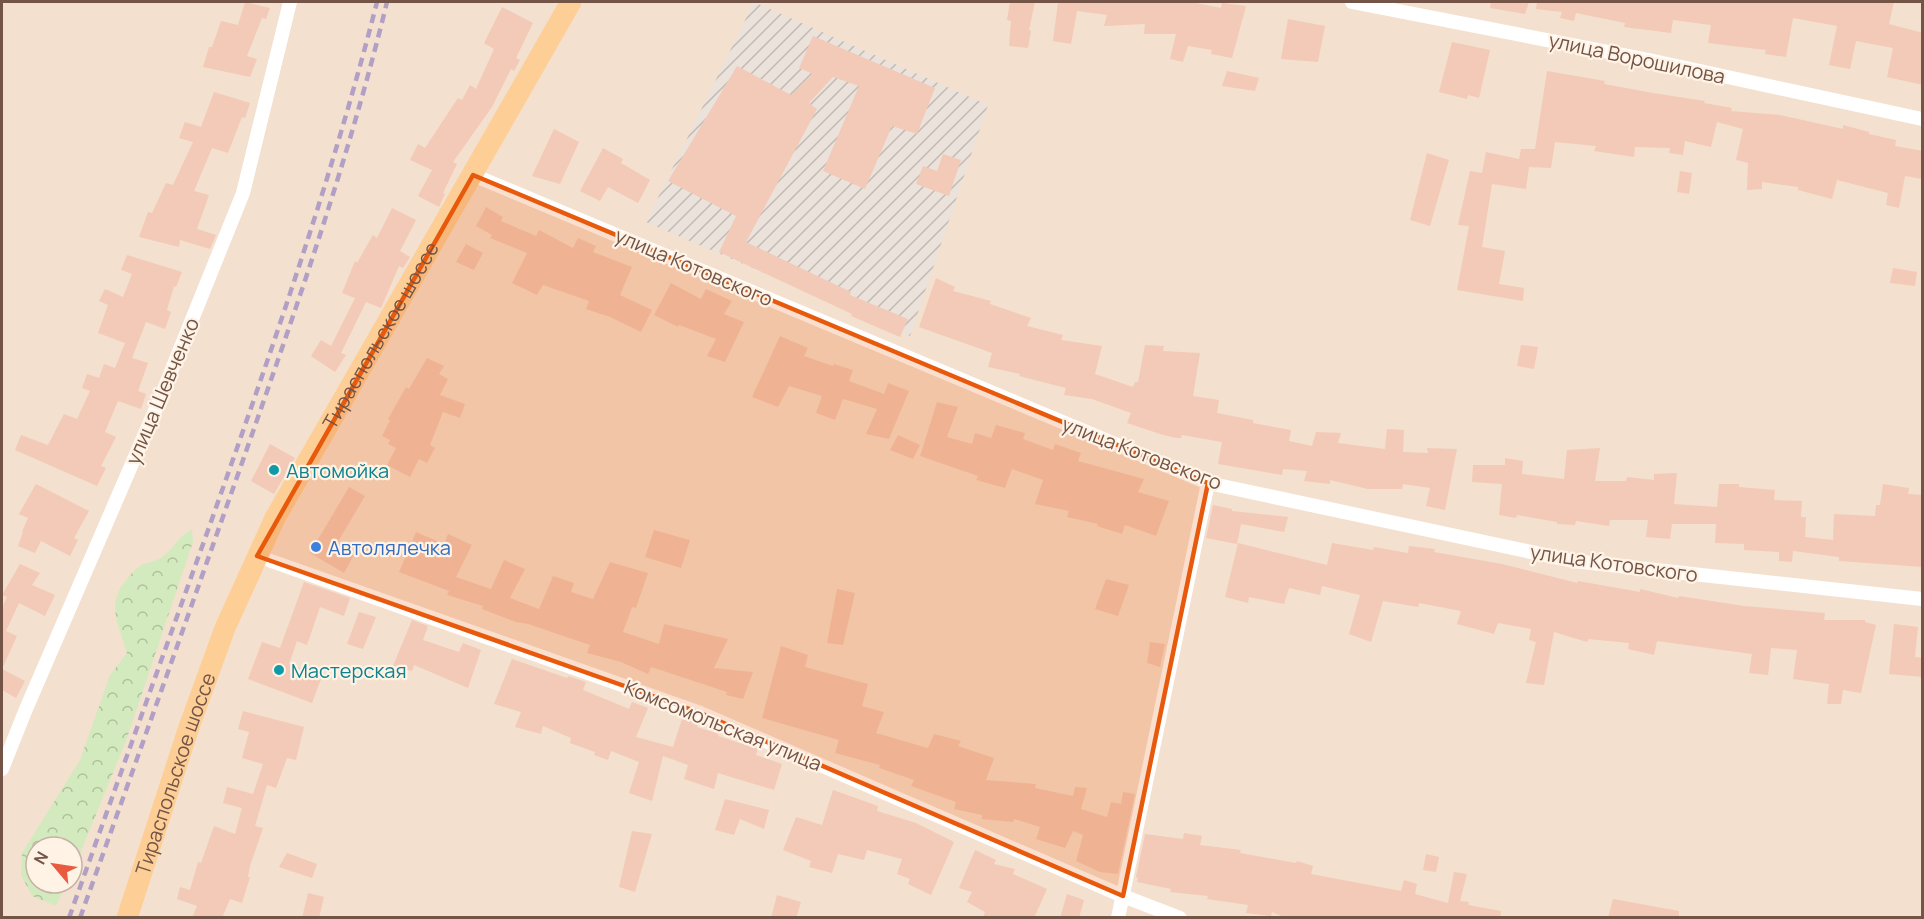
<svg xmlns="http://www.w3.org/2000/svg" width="1924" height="919" viewBox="0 0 1924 919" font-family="Manrope,sans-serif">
<defs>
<pattern id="industrial-furrows" width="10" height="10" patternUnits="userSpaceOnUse" patternTransform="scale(1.5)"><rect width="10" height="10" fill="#eae2db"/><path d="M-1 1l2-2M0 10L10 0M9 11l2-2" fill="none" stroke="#c2bab3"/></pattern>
<pattern id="forest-crowns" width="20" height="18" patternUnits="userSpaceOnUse" patternTransform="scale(1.5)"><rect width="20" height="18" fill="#d3eabe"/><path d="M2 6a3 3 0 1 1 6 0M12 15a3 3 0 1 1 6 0" fill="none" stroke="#b0c09c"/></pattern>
</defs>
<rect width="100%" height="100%" fill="#fcefdf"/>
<!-- residential -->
<path fill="#f4e0ce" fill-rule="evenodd" d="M2 2H1922V917L2 918ZM36 847H72V883H36Z"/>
<!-- industrial -->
<polygon fill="url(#industrial-furrows)" points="754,2 988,105 910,336 646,222"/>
<!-- forest -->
<path fill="url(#forest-crowns)" d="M192 529 193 542 126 741 72 873V847H36V883H67L56 906 32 896 21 875 22 853 80 760 110 675 127 653C119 625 105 604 127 579 131 574 135 569 140 566 147 562 155 562 162 557 175 548 177 537 192 529Z"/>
<!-- building -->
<g fill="#f2cab7">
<polygon points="245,2 270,8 266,19 262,18 247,56 257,59 250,77 203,67 209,47 212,47 221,21 238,25"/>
<polygon points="1010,2 1035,2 1029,30 1031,31 1028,48 1009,46 1011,21 1007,20"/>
<polygon points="1058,2 1191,2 1221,8 1222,3 1246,6 1232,58 1211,54 1212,50 1188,46 1183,62 1170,59 1176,34 1144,34 1145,24 1104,26 1107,15 1077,11 1071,44 1053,41"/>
<polygon points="1491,2 1529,2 1525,14 1490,8"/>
<polygon points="1537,2 1894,2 1889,24 1923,33 1923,85 1887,77 1893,48 1856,41 1850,69 1829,65 1837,26 1793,18 1786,57 1765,54 1766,50 1708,43 1711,25 1673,20 1671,33 1624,27 1625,23 1576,13 1574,21 1560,18 1562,12 1536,9"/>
<polygon points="502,7 533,23 516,58 520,60 514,71 511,69 492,107 453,162 457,164 443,193 445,194 439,207 418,196 432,170 410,160 418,144 425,148 458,98 462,100 470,85 476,89 494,49 484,43"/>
<polygon points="1288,19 1325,26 1318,62 1281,59"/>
<polygon points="813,36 935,88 917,134 892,126 865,189 823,171 859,86 833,77 809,103 817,109 746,242 851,292 850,295 908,319 900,337 851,316 852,314 719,252 736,216 668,181 737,66 791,95 813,74 799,68"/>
<polygon points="1452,42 1490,50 1479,98 1468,95 1467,99 1439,92"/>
<polygon points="1227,71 1259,78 1255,91 1222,86"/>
<polygon points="1547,71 1605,81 1604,84 1653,93 1705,101 1704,103 1732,108 1731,111 1780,115 1843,129 1843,125 1869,132 1869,134 1896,140 1895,146 1923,151 1923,179 1905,176 1899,208 1886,205 1888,193 1837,180 1832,199 1798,190 1798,187 1762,182 1762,189 1747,190 1748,163 1736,160 1743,129 1717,122 1711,147 1685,141 1683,155 1669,153 1670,148 1635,147 1634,157 1594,151 1596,146 1555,142 1551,168 1529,167 1526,189 1492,184 1482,247 1505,251 1499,284 1524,288 1523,301 1457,290 1469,226 1458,225 1470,171 1482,173 1486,152 1519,159 1521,149 1535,149"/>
<polygon points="214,92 250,103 245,118 242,117 228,153 212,148 194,191 209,195 197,229 216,235 210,249 180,240 179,247 139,237 148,212 152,213 166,183 173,185 193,142 179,138 185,122 201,127"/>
<polygon points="554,129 579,142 560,184 532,176"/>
<polygon points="603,148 623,159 621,163 650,180 638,203 608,187 600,201 580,191"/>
<polygon points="1427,153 1449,160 1430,226 1410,220"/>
<polygon points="943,154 961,160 949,196 916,184 923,166 937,171"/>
<polygon points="1680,171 1692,173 1689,194 1677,192"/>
<polygon points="486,207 503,217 501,221 536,236 539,230 573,248 578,238 596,246 593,252 632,267 620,295 652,310 641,332 610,317 586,309 589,301 543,285 537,295 512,283 527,253 490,238 492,235 476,226"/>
<polygon points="392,208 416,220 400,251 410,257 403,268 399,266 381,308 366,302 341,353 346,355 335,372 311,356 321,340 331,346 355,298 342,293 355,261 357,263 373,235 377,238"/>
<polygon points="466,244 483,253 474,270 456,262"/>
<polygon points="127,255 182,272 176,287 174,286 167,310 171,312 165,329 146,322 132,358 148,363 138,391 146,394 141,409 118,401 105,432 116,437 101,466 106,468 97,486 15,450 21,435 48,445 64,414 77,419 90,391 82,388 87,374 99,378 104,364 115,368 125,343 98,333 108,305 99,301 105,289 123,297 132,274 121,270"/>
<polygon points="1893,268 1917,272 1915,286 1890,283"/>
<polygon points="936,278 955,287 953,291 991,301 990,304 1031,318 1027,326 1063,335 1061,340 1102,346 1095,374 1133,387 1135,382 1138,382 1145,345 1164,346 1163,351 1200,353 1193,396 1219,400 1217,413 1253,420 1253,423 1291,430 1289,441 1312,446 1316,432 1341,433 1338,443 1385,449 1387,429 1404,430 1403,452 1428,453 1427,448 1457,449 1445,510 1426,506 1430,488 1403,484 1402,489 1368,489 1330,480 1330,484 1304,481 1307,471 1283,469 1282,475 1218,464 1222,442 1182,435 1181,438 1176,438 1160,434 1127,423 1131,413 1092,399 1064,395 1066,388 1019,376 1020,374 988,367 992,353 919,327"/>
<polygon points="671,283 701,299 706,289 732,301 724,314 744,322 725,362 707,356 716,339 679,325 678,327 654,315"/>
<polygon points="780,336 808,348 804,356 833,366 834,364 853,370 849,381 884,394 888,383 909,391 889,439 866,434 877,409 843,399 835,420 816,413 822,396 789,386 778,407 752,397"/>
<polygon points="1521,345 1538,347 1534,369 1517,366"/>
<polygon points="427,358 444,366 439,374 448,379 440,395 465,404 460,418 443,412 430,445 435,448 427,463 419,459 410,477 387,465 396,448 388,444 390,440 382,436 390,420 388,419 406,387 409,389"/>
<polygon points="937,402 958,407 947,437 972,444 975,433 991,438 996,425 1025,433 1023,439 1053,450 1055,444 1081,453 1078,461 1144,479 1138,492 1169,501 1156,536 1125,525 1122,534 1097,526 1098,524 1067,517 1069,511 1035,504 1043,480 1012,469 1005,488 976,480 978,476 920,456"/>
<polygon points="898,435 920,445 913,459 890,450"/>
<polygon points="270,444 295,458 274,494 251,481"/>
<polygon points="1600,448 1595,481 1626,481 1627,477 1654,480 1654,474 1677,473 1674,504 1717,507 1719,484 1739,484 1739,487 1775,490 1774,500 1802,501 1801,517 1806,517 1805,537 1833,540 1834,514 1875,516 1876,505 1880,505 1883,484 1909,488 1908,494 1923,495 1923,567 1839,561 1839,557 1793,551 1792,562 1779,561 1779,552 1744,550 1744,544 1715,543 1716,524 1672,524 1670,539 1646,537 1648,520 1610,520 1609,526 1576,521 1575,525 1557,524 1557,522 1517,515 1516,518 1499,515 1502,484 1472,482 1473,465 1505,465 1505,458 1523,461 1522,474 1564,479 1567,450"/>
<polygon points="36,484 89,511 74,538 78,540 70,556 41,541 35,553 18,546 23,532 22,532 28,518 19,514"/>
<polygon points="349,487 365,496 336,545 354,555 344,573 310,553"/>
<polygon points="1213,505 1232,509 1232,511 1288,517 1284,532 1241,524 1237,544 1206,538"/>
<polygon points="654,530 690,540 681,568 645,557"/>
<polygon points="416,532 444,544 448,534 472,545 456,577 491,589 504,560 525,569 510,598 539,609 553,576 574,583 571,592 593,599 610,562 648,573 636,608 632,607 623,632 659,644 664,624 728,639 714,668 753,672 743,699 726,695 727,692 651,667 648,674 621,662 587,653 590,645 528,624 516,622 482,609 483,606 447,595 449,591 399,572"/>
<polygon points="1238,543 1327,565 1332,543 1373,550 1374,547 1408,553 1409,546 1435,549 1434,552 1502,564 1577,583 1578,581 1640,592 1640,589 1678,598 1679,596 1744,606 1825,613 1824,620 1865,620 1865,622 1876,625 1861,693 1843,690 1841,704 1827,704 1829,684 1793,679 1797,650 1771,648 1768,675 1749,673 1752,654 1657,641 1654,655 1628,649 1629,643 1588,639 1587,642 1554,632 1544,685 1526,683 1536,642 1529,640 1531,629 1498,623 1494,634 1457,624 1461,611 1419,603 1418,607 1383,601 1371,642 1349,634 1360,595 1322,586 1320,595 1289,588 1284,604 1249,597 1248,603 1225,597"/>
<polygon points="20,564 40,573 32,585 55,595 45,616 19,603 6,631 17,636 2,669 2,608 7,597 2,595"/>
<polygon points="1106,579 1129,585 1118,616 1095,609"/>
<polygon points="304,582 350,598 344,616 320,607 307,645 297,641 289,664 322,676 312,703 248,679 262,642 280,648"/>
<polygon points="837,589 855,593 843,645 827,643"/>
<polygon points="359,612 376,617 363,649 347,644"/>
<polygon points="412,620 428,626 423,640 459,652 463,643 481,650 468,688 414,665 412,671 393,666"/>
<polygon points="1894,624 1918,627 1915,657 1923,658 1923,677 1889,674"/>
<polygon points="1150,642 1165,644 1160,667 1147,663"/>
<polygon points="781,646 808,655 805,667 868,684 862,706 884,712 876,733 928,748 934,734 961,741 958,746 994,758 986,780 1036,784 1035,788 1073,796 1075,787 1087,788 1081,809 1107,817 1111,802 1121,804 1123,792 1135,794 1118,874 1100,872 1076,861 1083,835 1073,831 1065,848 1036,839 1040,827 1014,819 1013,822 982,819 982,815 954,809 956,802 911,786 914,780 879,768 880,765 835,753 839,740 762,718"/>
<polygon points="512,659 567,678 568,676 586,682 583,690 629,709 632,702 648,708 636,737 673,747 683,716 699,722 697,727 719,734 718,736 758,749 756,755 782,764 774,790 718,773 714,789 684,779 688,765 663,756 652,801 629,793 639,762 611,751 608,760 594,755 595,752 570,743 571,738 543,726 541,734 515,727 521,712 494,704"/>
<polygon points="2,669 25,681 16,698 2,690"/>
<polygon points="243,711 304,727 296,760 287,758 276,788 267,785 255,826 263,828 250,866 248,877 250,877 242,903 230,899 222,918 192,918 197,906 177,899 180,887 190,890 198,862 201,863 214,826 235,834 242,808 223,803 227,787 253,794 263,764 242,758 249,732 238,729"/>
<polygon points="833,790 878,806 877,811 916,823 954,842 931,895 908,884 910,879 897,874 902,859 867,850 864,860 838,854 832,873 809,867 811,861 783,850 796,817 822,825"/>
<polygon points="725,799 769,810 764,829 740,819 734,835 715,830"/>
<polygon points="632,831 652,834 635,892 619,887"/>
<polygon points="1184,833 1202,836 1200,845 1241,850 1240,853 1296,863 1297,861 1313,866 1311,874 1401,891 1404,880 1417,884 1415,894 1448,903 1454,872 1467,874 1460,901 1469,902 1468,905 1501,911 1500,918 1286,918 1272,912 1271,916 1246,913 1248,905 1207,899 1208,896 1170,892 1171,889 1137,882 1138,878 1136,877 1145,834 1183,839"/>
<polygon points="975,850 996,860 994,864 1015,869 1013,874 1047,889 1034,918 983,918 985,912 967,902 972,892 959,888"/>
<polygon points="287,853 317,864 312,878 279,867"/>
<polygon points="1426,854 1439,857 1436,872 1423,870"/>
<polygon points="308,893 324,897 319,918 302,918"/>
<polygon points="1067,894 1084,900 1079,918 1060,918"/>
<polygon points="777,895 801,902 796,918 771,918"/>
<polygon points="1613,899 1679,911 1679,918 1608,918"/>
</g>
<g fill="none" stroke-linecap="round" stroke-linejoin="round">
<!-- street -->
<g stroke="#fff" stroke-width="14">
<polyline points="1352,2 1649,60 1922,119"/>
<polyline points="473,175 1208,483 1573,561 1922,599"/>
<polyline points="257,556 698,712 1123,896 1180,918"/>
<polyline points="2,769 26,709 160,399 243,193 290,2"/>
<polyline points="1118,918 1208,483"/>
</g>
<!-- primary -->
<path stroke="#fdcf96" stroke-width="21" id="s1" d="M127 918 189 727 225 628 275 518 571 2"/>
<!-- rail -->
<g stroke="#b19fc5" stroke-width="4.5" stroke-dasharray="9 6" stroke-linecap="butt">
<path d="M69 918C115 789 161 661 207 533 269 358 331 182 377 2"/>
<path d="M80 918C135 765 189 613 243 460 296 309 349 158 387 2"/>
</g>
</g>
<!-- marked area -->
<path fill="#e8590c" fill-opacity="0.2" stroke="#e8590c" stroke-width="4.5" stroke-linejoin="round" d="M473 175 1208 483 1123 896 698 712 257 556Z"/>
<!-- markers -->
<g fill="#0f9aa8" stroke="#fff3e6" stroke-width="2">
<circle cx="274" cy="470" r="6"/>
<circle cx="279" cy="670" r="6"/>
</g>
<circle fill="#3f7fe0" stroke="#fff3e6" stroke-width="2" cx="316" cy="547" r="6"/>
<g text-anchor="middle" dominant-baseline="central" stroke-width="4.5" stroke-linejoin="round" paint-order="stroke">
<!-- street labels -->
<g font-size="20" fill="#735447" stroke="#fff3e6">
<text transform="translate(1637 58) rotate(12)">улица Ворошилова</text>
<text transform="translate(694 267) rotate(23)">улица Котовского</text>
<text stroke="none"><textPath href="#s1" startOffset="638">Тираспольское шоссе</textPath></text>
<text transform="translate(162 391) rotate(-67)">улица Шевченко</text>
<text transform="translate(1142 453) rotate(21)">улица Котовского</text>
<text transform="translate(1614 563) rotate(8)">улица Котовского</text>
<text transform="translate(723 725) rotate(22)">Комсомольская улица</text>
<text stroke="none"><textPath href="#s1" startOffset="152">Тираспольское шоссе</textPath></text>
</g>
<!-- culture labels -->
<g font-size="20" fill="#0d838f" stroke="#fff3e6" text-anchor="start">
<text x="286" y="470">Автомойка</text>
<text x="291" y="670">Мастерская</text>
</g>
<!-- shop labels -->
<g font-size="20" fill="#366cbe" stroke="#fff3e6" text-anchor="start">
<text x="328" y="547">Автолялечка</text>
</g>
</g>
<!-- border -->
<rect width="1924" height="919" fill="none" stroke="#735447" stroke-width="6"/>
<!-- north arrow -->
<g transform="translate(54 865) rotate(299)"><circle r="28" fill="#fff3e6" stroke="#c7b3a6" stroke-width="1.5"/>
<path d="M0-4.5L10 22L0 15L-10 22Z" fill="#e95b41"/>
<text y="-9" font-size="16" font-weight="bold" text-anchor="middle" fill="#735447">N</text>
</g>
</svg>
